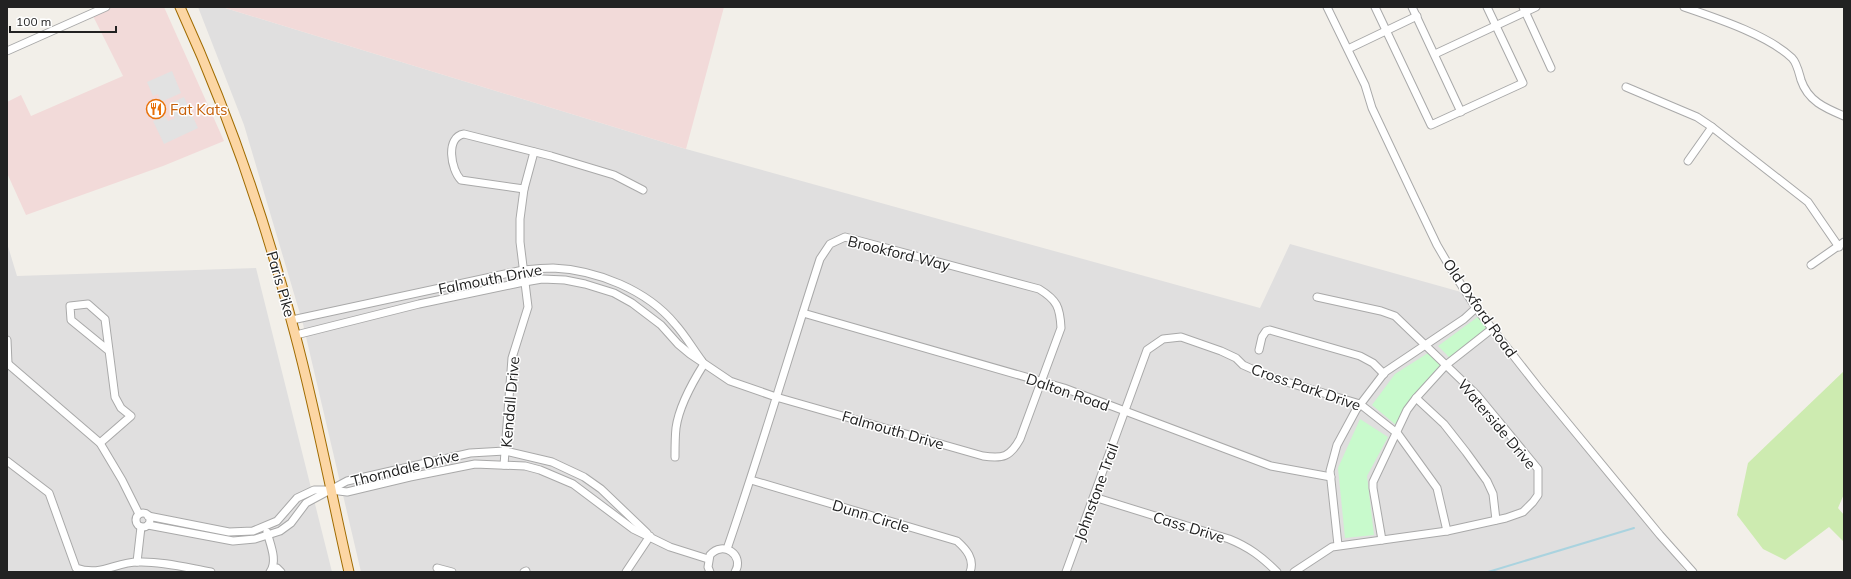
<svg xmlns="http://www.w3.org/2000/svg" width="1851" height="579" viewBox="0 0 1851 579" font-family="Mulish,sans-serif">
<rect width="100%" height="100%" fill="#f2efe9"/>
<!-- residential -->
<g fill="#e0dfdf">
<polygon points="198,7 222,7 686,149 1260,308 1290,244 1461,292 1686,572 361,572 303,324 244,125"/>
<polygon points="7,243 17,276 256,268 332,572 7,572"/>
</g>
<!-- commercial -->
<g fill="#f2dad9">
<polygon points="113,7 164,7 224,141 163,166 26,215 7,173 7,102 21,95 31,116 123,76 93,16"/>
<polygon points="222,7 724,7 686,149"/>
</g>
<!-- grass -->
<polygon fill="#cdebb0" points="1844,371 1844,494 1838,508 1844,515 1844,542 1829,527 1785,560 1763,549 1737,515 1748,463"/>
<!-- park -->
<g fill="#c8facc">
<polygon points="1479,316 1489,328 1450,358 1438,346"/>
<polygon points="1428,353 1442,365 1414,396 1396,425 1372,405 1395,374"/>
<polygon points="1360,419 1388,437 1367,476 1374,535 1345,538 1338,468"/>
</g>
<!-- parking -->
<g fill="#e2e2e2">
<polygon points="172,71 181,93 161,102 158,94 153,96 147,82"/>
<polygon points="184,97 198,128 164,144 153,121 165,116 168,121 175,118 169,104"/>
</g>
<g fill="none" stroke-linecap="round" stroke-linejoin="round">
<!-- stream -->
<polyline stroke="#aad3df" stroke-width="2" points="1488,572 1634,528"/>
<defs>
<g id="minor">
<polyline points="1327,7 1365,85 1372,108 1415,199 1437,245 1451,269 1476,308 1538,387 1660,535 1693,572"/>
<polyline points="1375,7 1431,125 1523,83 1487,7"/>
<polyline points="1412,7 1461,112"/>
<polyline points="1523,7 1551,68"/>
<path d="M1684 7C1716 18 1768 35 1792 58 1797 63 1799 73 1801 80 1808 101 1825 108 1844 116"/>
<polyline points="1348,49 1417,16"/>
<polyline points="7,51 106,7"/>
<polyline points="1435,54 1536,7"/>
<polyline points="1626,87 1697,117 1712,127 1808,202 1839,247"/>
<polyline points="1688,161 1712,127"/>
<path d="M524 189 461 180C451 170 445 137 464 134L551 156 614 175 643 190"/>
<polyline points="1811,265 1844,242"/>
<polyline points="803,313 1064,388 1271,466 1331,477"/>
<path d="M292 320 523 270C533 269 543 268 553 268 597 270 647 290 675 324 685 335 693 349 702 361"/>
<path d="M296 335 419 304 519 283 542 279 565 280 585 284 614 293 632 303 661 325 678 344 690 354 730 381 776 397 983 456C1003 459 1010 457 1020 439L1061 328C1060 307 1057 300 1039 289L845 237 830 244 820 259C789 355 760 453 727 549"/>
<polyline points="7,340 8,364"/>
<polyline points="1259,350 1262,337 1266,331 1270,330 1360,356 1373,363 1384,374"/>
<polyline points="7,363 100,443 122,480 139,514"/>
<polyline points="1416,398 1444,424 1466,452 1487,481 1493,494 1496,520"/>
<polyline points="100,443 131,416 121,408 115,397 105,319 88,304 70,306 71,320 109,351"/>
<path d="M675 457C675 447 675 437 676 428 679 406 692 383 704 364"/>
<path d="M7 461 49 493 76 568C101 577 115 562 138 562 162 561 188 568 211 572"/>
<polyline points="504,465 512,358 528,307 520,242 520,219 524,189 534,152"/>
<path d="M751 480 957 541C966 549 975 559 970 572"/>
<path d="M1094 497 1229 539C1249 547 1262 557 1277 572"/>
<circle cx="143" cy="520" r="7"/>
<polyline points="148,516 229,532 253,531 277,521 297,498 314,490 331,490 347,492 410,477 475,464 525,466 540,470 573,484 633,529 670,547 708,559"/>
<polyline points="148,525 233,541 255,539 280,531 291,523 306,503 347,481 470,453 505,451 552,462 584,477 601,489 647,533"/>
<path d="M267 532C270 544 278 561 270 572"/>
<polyline points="1382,540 1373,488 1373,482 1407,410 1416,398 1446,365 1493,328"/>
<polyline points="1338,545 1330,471 1337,445 1356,410 1385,372 1464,319 1476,308"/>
<polyline points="137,562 141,527"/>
<polyline points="437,568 452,572"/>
<polyline points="273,569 277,568 281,572"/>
<polyline points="524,572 526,571"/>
<polyline points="626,572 650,536"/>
<path d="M710 572 708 567 710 555C723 540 745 555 735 572"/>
<polyline points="1066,572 1147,350 1163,339 1181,337 1221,351 1236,358 1243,365 1270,377 1360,404 1398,434 1437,488 1447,531"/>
<polyline points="1294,572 1332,547 1447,531 1506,518 1523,512 1533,502 1538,495 1538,469 1477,395 1395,316 1381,311 1317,297"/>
</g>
<path id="major" d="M180 7C228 112 266 222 295 334 316 412 331 493 349 572"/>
</defs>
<!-- minor casing -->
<use href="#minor" stroke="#a9a9a9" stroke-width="9"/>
<!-- major casing -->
<use href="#major" stroke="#a06b00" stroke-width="11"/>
<!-- minor -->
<use href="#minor" stroke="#fff" stroke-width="7"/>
<!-- major -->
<use href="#major" stroke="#fcd6a4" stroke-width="9"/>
</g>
<!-- icons -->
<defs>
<symbol id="restaurant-ring" viewBox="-11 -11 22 22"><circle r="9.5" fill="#fff" stroke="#e8710a" stroke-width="1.5"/><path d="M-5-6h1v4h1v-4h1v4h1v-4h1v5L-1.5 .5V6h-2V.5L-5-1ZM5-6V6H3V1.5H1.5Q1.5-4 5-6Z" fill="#e8710a"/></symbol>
</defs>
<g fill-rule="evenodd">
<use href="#restaurant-ring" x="145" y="98" width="22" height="22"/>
</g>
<g text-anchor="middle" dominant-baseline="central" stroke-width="3" stroke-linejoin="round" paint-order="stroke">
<!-- food labels -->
<g font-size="15" fill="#c56008" stroke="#fff" text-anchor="start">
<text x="170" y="109">Fat Kats</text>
</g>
<!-- street labels -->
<g font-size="15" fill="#222" stroke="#fff">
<text transform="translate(899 253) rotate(14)">Brookford Way</text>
<text transform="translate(490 279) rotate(-11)">Falmouth Drive</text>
<text transform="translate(281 284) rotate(74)">Paris Pike</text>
<text transform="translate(1480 308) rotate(55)">Old Oxford Road</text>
<text transform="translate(1306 387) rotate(19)">Cross Park Drive</text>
<text transform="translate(1068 392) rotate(19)">Dalton Road</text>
<text transform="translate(510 402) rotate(-85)">Kendall Drive</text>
<text transform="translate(1497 424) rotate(50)">Waterside Drive</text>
<text transform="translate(893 430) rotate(16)">Falmouth Drive</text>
<text transform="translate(405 468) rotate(-14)">Thorndale Drive</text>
<text transform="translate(1096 492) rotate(-70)">Johnstone Trail</text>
<text transform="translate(871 516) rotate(17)">Dunn Circle</text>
<text transform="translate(1189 527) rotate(17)">Cass Drive</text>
</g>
</g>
<!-- border -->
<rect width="1851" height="579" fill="none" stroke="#222222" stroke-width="16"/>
<!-- scale -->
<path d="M10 26v6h106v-6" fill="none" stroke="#222222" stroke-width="2"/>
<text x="16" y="26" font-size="12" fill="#222222" stroke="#ffffff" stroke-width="3" paint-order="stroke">100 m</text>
</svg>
